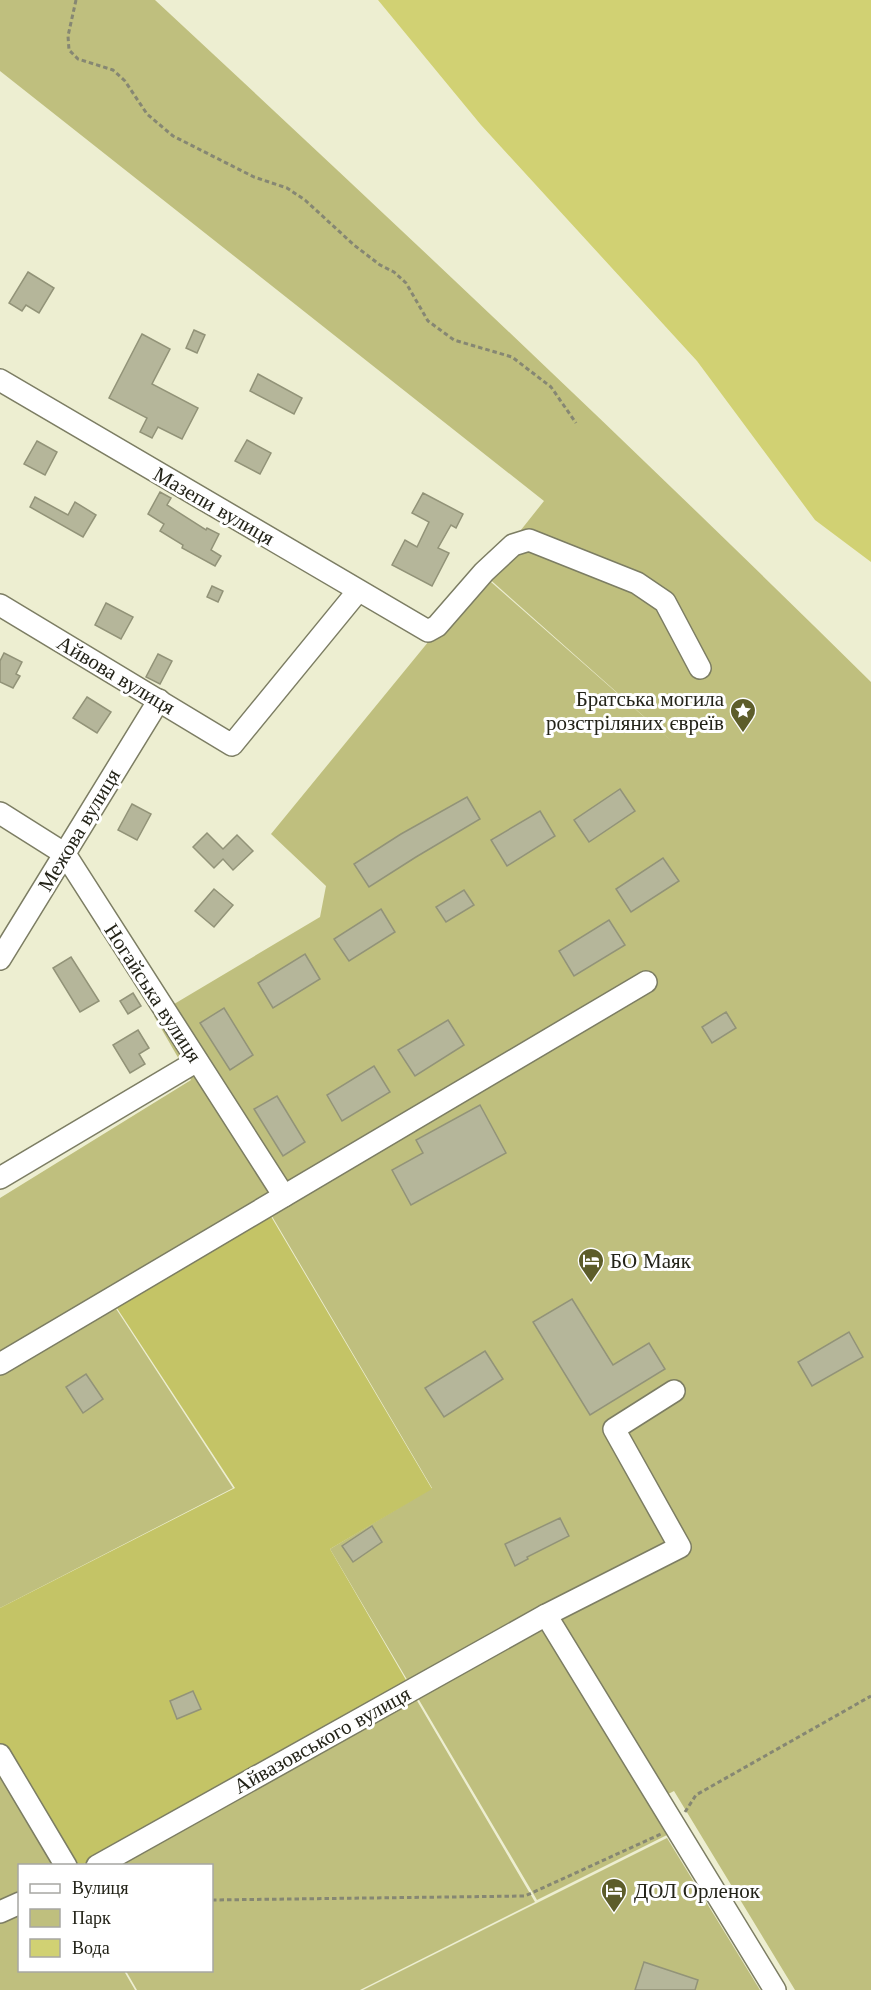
<svg xmlns="http://www.w3.org/2000/svg" width="871" height="1990" viewBox="0 0 871 1990" font-family="'Libre Baskerville',serif">
<rect width="100%" height="100%" fill="#edeed1"/>
<!-- green -->
<g fill="#bfbf7e">
<path d="M0 0H155C396 224 636 450 871 682V1990H795L674 1791 651 1803 669 1834 537 1900 330 1549 432 1488 266 1206 109 1298 233 1488 0 1608V1198L191 1080 154 1016 320 917 326 886 271 834 483 575 676 745 485 575 544 501 0 71Z"/>
<polygon points="416,1699 535,1902 360,1990 137,1990 126,1971 212,1970 212,1866 117,1866"/>
<polygon points="0,1755 65,1865 20,1866 19,1891 0,1900"/>
<polygon points="667,1838 760,1990 363,1990"/>
<polygon points="19,1912 20,1970 124,1971 135,1990 0,1990 0,1920"/>
</g>
<!-- forest -->
<polygon fill="#c4c466" points="266,1208 432,1489 330,1549 410,1687 82,1865 73,1865 0,1745 0,1608 235,1488 111,1299"/>
<!-- water -->
<polygon fill="#d1d173" points="378,0 871,0 871,562 815,520 697,361 481,125"/>
<!-- building -->
<g fill="#b5b69a" stroke="#929378" stroke-width="1.5">
<polygon points="28,272 54,288 39,313 26,305 22,311 9,303"/>
<polygon points="194,330 205,335 197,353 186,348"/>
<polygon points="142,334 170,349 152,384 198,408 182,439 158,427 152,438 140,432 147,418 109,398"/>
<polygon points="258,374 302,398 294,414 250,391"/>
<polygon points="247,440 271,453 260,474 235,461"/>
<polygon points="37,441 57,452 45,475 24,464"/>
<polygon points="160,492 171,498 167,505 206,530 207,528 219,534 211,550 221,556 215,566 182,548 183,545 160,531 164,524 148,514"/>
<polygon points="423,493 463,514 456,528 451,525 438,548 449,553 432,586 392,565 405,540 417,547 429,522 412,513"/>
<polygon points="35,497 68,515 75,502 96,515 83,537 30,507"/>
<polygon points="212,586 223,591 218,602 207,597"/>
<polygon points="106,603 133,617 121,639 95,625"/>
<polygon points="4,653 22,662 16,674 20,676 13,688 0,682 0,661"/>
<polygon points="158,654 172,661 160,684 146,677"/>
<polygon points="87,697 111,712 97,733 73,718"/>
<polygon points="620,789 635,811 589,842 574,820"/>
<polygon points="467,797 480,819 416,857 369,887 354,864 401,834"/>
<polygon points="132,804 151,814 137,840 118,830"/>
<polygon points="540,811 555,836 507,866 491,840"/>
<polygon points="207,833 223,849 237,835 253,851 233,870 223,859 214,868 193,847"/>
<polygon points="663,858 679,881 631,912 616,889"/>
<polygon points="214,889 233,905 214,927 195,911"/>
<polygon points="464,890 474,905 446,922 436,907"/>
<polygon points="381,909 395,932 349,961 334,939"/>
<polygon points="609,920 625,945 574,976 559,951"/>
<polygon points="305,954 320,979 273,1008 258,983"/>
<polygon points="71,957 99,1001 80,1012 53,968"/>
<polygon points="133,993 141,1006 128,1014 120,1001"/>
<polygon points="224,1008 253,1055 230,1070 200,1023"/>
<polygon points="726,1012 736,1028 712,1043 702,1027"/>
<polygon points="448,1020 464,1045 415,1076 398,1050"/>
<polygon points="138,1030 149,1048 139,1054 145,1064 130,1073 113,1045"/>
<polygon points="374,1066 390,1092 342,1121 327,1095"/>
<polygon points="277,1096 305,1142 283,1156 254,1109"/>
<polygon points="480,1105 506,1153 411,1205 392,1170 423,1153 416,1140"/>
<polygon points="572,1299 613,1365 649,1343 665,1369 590,1415 533,1322"/>
<polygon points="849,1332 863,1357 812,1386 798,1362"/>
<polygon points="485,1351 503,1379 444,1417 425,1388"/>
<polygon points="86,1374 103,1399 83,1413 66,1387"/>
<polygon points="560,1518 569,1536 527,1557 528,1559 515,1566 505,1544"/>
<polygon points="372,1526 382,1542 353,1562 342,1546"/>
<polygon points="193,1691 201,1709 177,1719 170,1701"/>
<polygon points="644,1962 698,1980 695,1990 635,1990"/>
</g>
<g fill="none" stroke-linecap="round" stroke-linejoin="round">
<defs>
<g id="minor">
<polyline points="0,380 428,631 437,626 484,572 513,545 529,540 637,583 665,602 700,668"/>
<polyline points="0,605 232,745 358,591"/>
<polyline points="0,813 65,854 284,1196"/>
<polyline points="0,959 159,700"/>
<polyline points="0,1178 197,1061"/>
<polyline points="0,1364 646,982"/>
<polyline points="546,1615 775,1990"/>
<polyline points="0,1755 66,1866"/>
<polyline points="97,1866 546,1615 680,1547 614,1429 674,1391"/>
<polyline points="0,1912 20,1903"/>
</g>
</defs>
<!-- minor casing -->
<use href="#minor" stroke="#7c7d63" stroke-width="24"/>
<!-- path -->
<g stroke="#868773" stroke-width="3" stroke-dasharray="4.5 3" stroke-linecap="butt">
<polyline points="76,0 68,36 69,50 78,59 113,70 125,81 147,114 173,136 254,177 287,188 305,200 354,245 380,265 394,272 406,283 428,321 454,340 512,357 551,387 576,423"/>
<polyline points="685,1812 696,1795 871,1696"/>
<polyline points="212,1900 525,1896 661,1834"/>
</g>
<!-- minor -->
<use href="#minor" stroke="#fff" stroke-width="21"/>
</g>
<!-- icons -->
<defs>
<symbol id="sight-pin" viewBox="-11 -11 22 30"><path d="M0 17L-7.5 6A9.5 9.5 0 1 1 7.5 6Z" fill="#5d5d2a" stroke="#fff"/><path d="M0-6L1.8-2.2L6-1.7L2.9 1.2L3.7 5.4L0 3.3L-3.7 5.4L-2.9 1.2L-6-1.7L-1.8-2.2Z" fill="#fff"/></symbol>
<symbol id="hotel-pin" viewBox="-11 -11 22 30"><path d="M0 17L-7.5 6A9.5 9.5 0 1 1 7.5 6Z" fill="#5d5d2a" stroke="#fff"/><path d="M-6-4.5h1.5V1H6V5H4.5V3h-9V5H-6ZM-4 0a1.8 1.8 0 1 1 3.6 0ZM.5 0V-2.5h3Q6-2.5 6 0Z" fill="#fff"/></symbol>
</defs>
<g fill-rule="evenodd">
<use href="#sight-pin" x="728" y="696" width="30" height="40"/>
<use href="#hotel-pin" x="576" y="1246" width="30" height="40"/>
<use href="#hotel-pin" x="599" y="1876" width="30" height="40"/>
</g>
<g text-anchor="middle" dominant-baseline="central" stroke-width="6" stroke-linejoin="round" paint-order="stroke">
<!-- street labels -->
<g font-size="21" fill="#232318" stroke="#fff">
<text transform="translate(214 506) rotate(30)">Мазепи вулиця</text>
<text transform="translate(116 675) rotate(31)">Айвова вулиця</text>
<text transform="translate(79 830) rotate(-59)">Межова вулиця</text>
<text transform="translate(153 993) rotate(57)">Ногайська вулиця</text>
<text transform="translate(322 1740) rotate(-29)">Айвазовського вулиця</text>
</g>
<!-- poi labels -->
<g font-size="21" fill="#232318" stroke="#fff" text-anchor="start">
<text x="724" y="699" text-anchor="end">Братська могила<tspan x="724" dy="24">розстріляних євреїв</tspan></text>
<text x="610" y="1261">БО Маяк</text>
<text x="634" y="1891">ДОЛ Орленок</text>
</g>
</g>
<!-- legend -->
<rect x="18" y="1864" width="195" height="108" fill="#ffffff" stroke="#a7a7a3" stroke-width="1.5"/>
<rect x="30" y="1884" width="30" height="9" fill="#ffffff" stroke="#a7a7a3" stroke-width="1.5"/>
<text x="72" y="1894" font-size="18" fill="#232318">Вулиця</text>
<rect x="30" y="1909" width="30" height="18" fill="#bfbf7e" stroke="#a7a7a3" stroke-width="1.5"/>
<text x="72" y="1924" font-size="18" fill="#232318">Парк</text>
<rect x="30" y="1939" width="30" height="18" fill="#d1d173" stroke="#a7a7a3" stroke-width="1.5"/>
<text x="72" y="1954" font-size="18" fill="#232318">Вода</text>
</svg>
